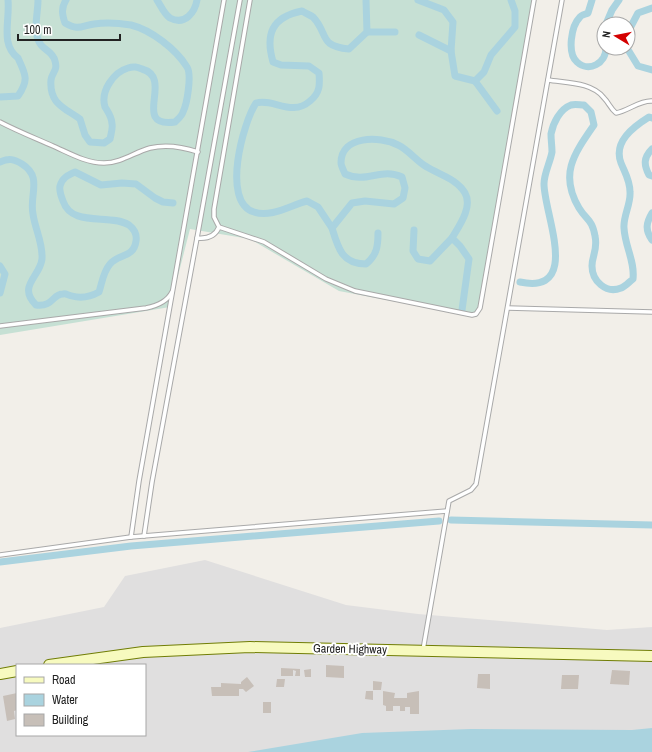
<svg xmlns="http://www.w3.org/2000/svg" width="652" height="752" viewBox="0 0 652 752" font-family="'Archivo Narrow',sans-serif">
<rect width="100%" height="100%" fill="#f2efe9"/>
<!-- residential -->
<path fill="#e0dfdf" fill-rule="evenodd" d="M205 560 346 605 418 614 607 630 652 627V733L308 752H0V628L104 607 125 576ZM17 665H145V735H17Z"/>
<!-- wetland -->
<polygon fill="#c6e0d4" points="0,0 534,0 527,35 528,48 477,317 339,291 250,239 190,229 170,307 0,335"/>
<!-- water -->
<polygon fill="#aad3df" points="652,728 652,752 248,752 362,733 471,729 632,730"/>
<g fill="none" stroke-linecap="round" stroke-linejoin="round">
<!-- canal -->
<g stroke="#aad3df" stroke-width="7">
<path d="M38 0C38 14 32 33 41 45 46 51 53 52 55 61 58 71 52 72 51 80 49 104 65 108 80 119L85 135 90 142 104 143 110 139C111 134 113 128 112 124 112 117 108 112 105 107 100 91 114 72 128 68 134 66 137 67 142 69 175 78 130 128 175 122 178 119 182 116 183 112 187 104 192 75 187 67 176 49 151 30 131 25 119 23 106 22 94 24 81 26 79 31 65 23 62 14 61 8 66 0"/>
<path d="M157 0C161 6 164 14 170 18 185 26 195 12 197 0"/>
<path d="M366 0 367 32 349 49C318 46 329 34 313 17 310 15 305 13 302 11 272 17 265 34 273 62L281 65 309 66 319 73C320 85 320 93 310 101 292 117 273 98 256 103 243 123 221 202 254 212 271 218 291 205 307 201L318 207 332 228 352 203 365 201 394 204 403 198 405 188 402 177C381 167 367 184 345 174 344 171 341 166 341 163 341 135 380 136 398 145 409 150 417 162 427 167 440 175 457 179 465 193 473 207 459 226 452 238L460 246 469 259 462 310"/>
<polyline points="418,0 444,10 453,22 451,51 455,76 475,81 484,72 491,55 515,27 515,11 511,0"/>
<path d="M592 0 588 13C586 14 581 15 580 17 571 26 567 53 577 62 589 73 606 63 606 48"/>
<polyline points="606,24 612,10 619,0"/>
<polyline points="367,32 395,32"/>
<polyline points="628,32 638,13 652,8"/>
<polyline points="419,35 451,51"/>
<polyline points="627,48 638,66 652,70"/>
<polyline points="475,81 497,111"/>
<path d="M0 97 18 96C29 80 26 75 18 58 0 44 10 22 8 0"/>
<path d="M652 149C643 158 644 165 649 175L652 176"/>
<path d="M0 162C9 158 14 159 22 164 43 177 29 195 33 214 35 229 43 243 42 259 40 277 17 286 36 305 54 307 52 294 63 294 66 293 69 296 72 296 82 299 90 297 99 292 102 283 103 272 110 264 118 254 134 258 136 241 137 235 134 229 129 225 110 213 72 228 63 201 61 196 59 191 60 186 62 178 68 175 75 172L101 185 122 183 136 184 155 198 163 202 173 203"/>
<path d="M652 213C646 223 645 230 652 240"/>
<path d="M332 228C338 248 342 264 366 264 377 255 378 246 378 233"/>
<polyline points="414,230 413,251 418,259 430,261 452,238"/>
<polyline points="0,266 5,274 0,293"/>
<path d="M520 282C582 295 544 214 544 184 544 173 550 163 552 152 552 146 551 140 551 134 553 123 560 109 571 105 575 104 580 105 584 105L591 112 594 125C574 154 559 174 579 208 587 221 592 219 595 236 598 250 592 255 592 266 592 281 606 294 621 288 625 287 629 282 633 279 635 261 625 247 624 228 623 216 631 204 630 192 630 180 625 173 621 163 613 142 633 127 649 117L652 118"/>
<polyline points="451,520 652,525"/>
<polyline points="0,562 131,546 439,521"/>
</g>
</g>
<!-- building -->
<g fill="#c7bfb8">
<polygon points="326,665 344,666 344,678 326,677"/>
<polygon points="281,668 300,669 300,676 295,676 296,671 293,670 293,676 281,676"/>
<polygon points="311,669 311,677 305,677 304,670"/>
<polygon points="612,670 630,671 629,685 610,684"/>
<polygon points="478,674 490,674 490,689 477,688"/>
<polygon points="562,675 579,675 578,689 561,689"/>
<polygon points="247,677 254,686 246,692 243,689 239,689 239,696 212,696 211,687 221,687 221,683 241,684 241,682"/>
<polygon points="277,679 285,679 284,687 276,687"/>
<polygon points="373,681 382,682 381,690 373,690"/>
<polygon points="366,691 373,691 373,700 365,699"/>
<polygon points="383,691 395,693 394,698 407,698 407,693 419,691 419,714 410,714 410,707 405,707 405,711 400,711 400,706 393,706 393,711 386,711 386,706 383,705"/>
<polygon points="17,693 17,710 14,711 15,719 7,721 3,696"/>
<rect x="263" y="702" width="8" height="11"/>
</g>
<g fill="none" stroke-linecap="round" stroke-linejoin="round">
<defs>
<g id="service">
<polyline points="250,0 214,209 214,217 219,227 264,242 326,279 355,291 472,315 476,314 480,308 534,0"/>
<path d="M548 80C566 83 592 82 604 98 609 103 610 108 616 113 628 111 640 100 652 101"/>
<path d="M0 122C17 131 35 138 53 146 69 153 86 163 104 163 121 163 135 152 150 148 166 144 183 147 198 152"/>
<polyline points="197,238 240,0"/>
<polyline points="508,308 652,312"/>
<path d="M0 326 146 308C156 306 167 302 172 292"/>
<path d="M144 536 152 482 197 238C207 239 215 237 219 227"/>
<polyline points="131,537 139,481 224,0"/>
<polyline points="0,555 131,537 447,511"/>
<polyline points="423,650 449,501 471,490 476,484 562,0"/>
</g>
<g id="secondary">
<polyline points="49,665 143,652 250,647 652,656"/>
<polyline points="0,674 17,671"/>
</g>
</defs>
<!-- service casing -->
<use href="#service" stroke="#a9a9a9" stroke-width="5.5"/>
<!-- secondary casing -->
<use href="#secondary" stroke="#707d05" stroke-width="12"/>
<!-- service -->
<use href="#service" stroke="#fff" stroke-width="3.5"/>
<!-- secondary -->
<use href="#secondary" stroke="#f7fabf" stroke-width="10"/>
</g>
<g text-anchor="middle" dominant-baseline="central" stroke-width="4" stroke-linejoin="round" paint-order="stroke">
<!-- street labels -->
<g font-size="12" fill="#222" stroke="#fff">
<text transform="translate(350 649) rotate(1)">Garden Highway</text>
</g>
</g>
<!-- legend -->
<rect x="16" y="664" width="130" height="72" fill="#ffffff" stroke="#a7a7a7"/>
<rect x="24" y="677" width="20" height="6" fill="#f7fabf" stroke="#a7a7a7"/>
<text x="52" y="684" font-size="12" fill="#222222">Road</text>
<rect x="24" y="694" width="20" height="12" fill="#aad3df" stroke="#a7a7a7"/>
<text x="52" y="704" font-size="12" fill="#222222">Water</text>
<rect x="24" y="714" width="20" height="12" fill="#c7bfb8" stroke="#a7a7a7"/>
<text x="52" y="724" font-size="12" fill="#222222">Building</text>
<!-- north arrow -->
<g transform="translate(616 36) rotate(280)"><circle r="19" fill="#ffffff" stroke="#a7a7a7"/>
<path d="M0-3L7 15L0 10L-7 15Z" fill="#d40000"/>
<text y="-6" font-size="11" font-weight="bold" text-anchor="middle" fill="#222222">N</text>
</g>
<!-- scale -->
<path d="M18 34v6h102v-6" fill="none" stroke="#222222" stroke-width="2"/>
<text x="24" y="34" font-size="12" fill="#222222" stroke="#ffffff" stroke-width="3" paint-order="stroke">100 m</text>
</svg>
